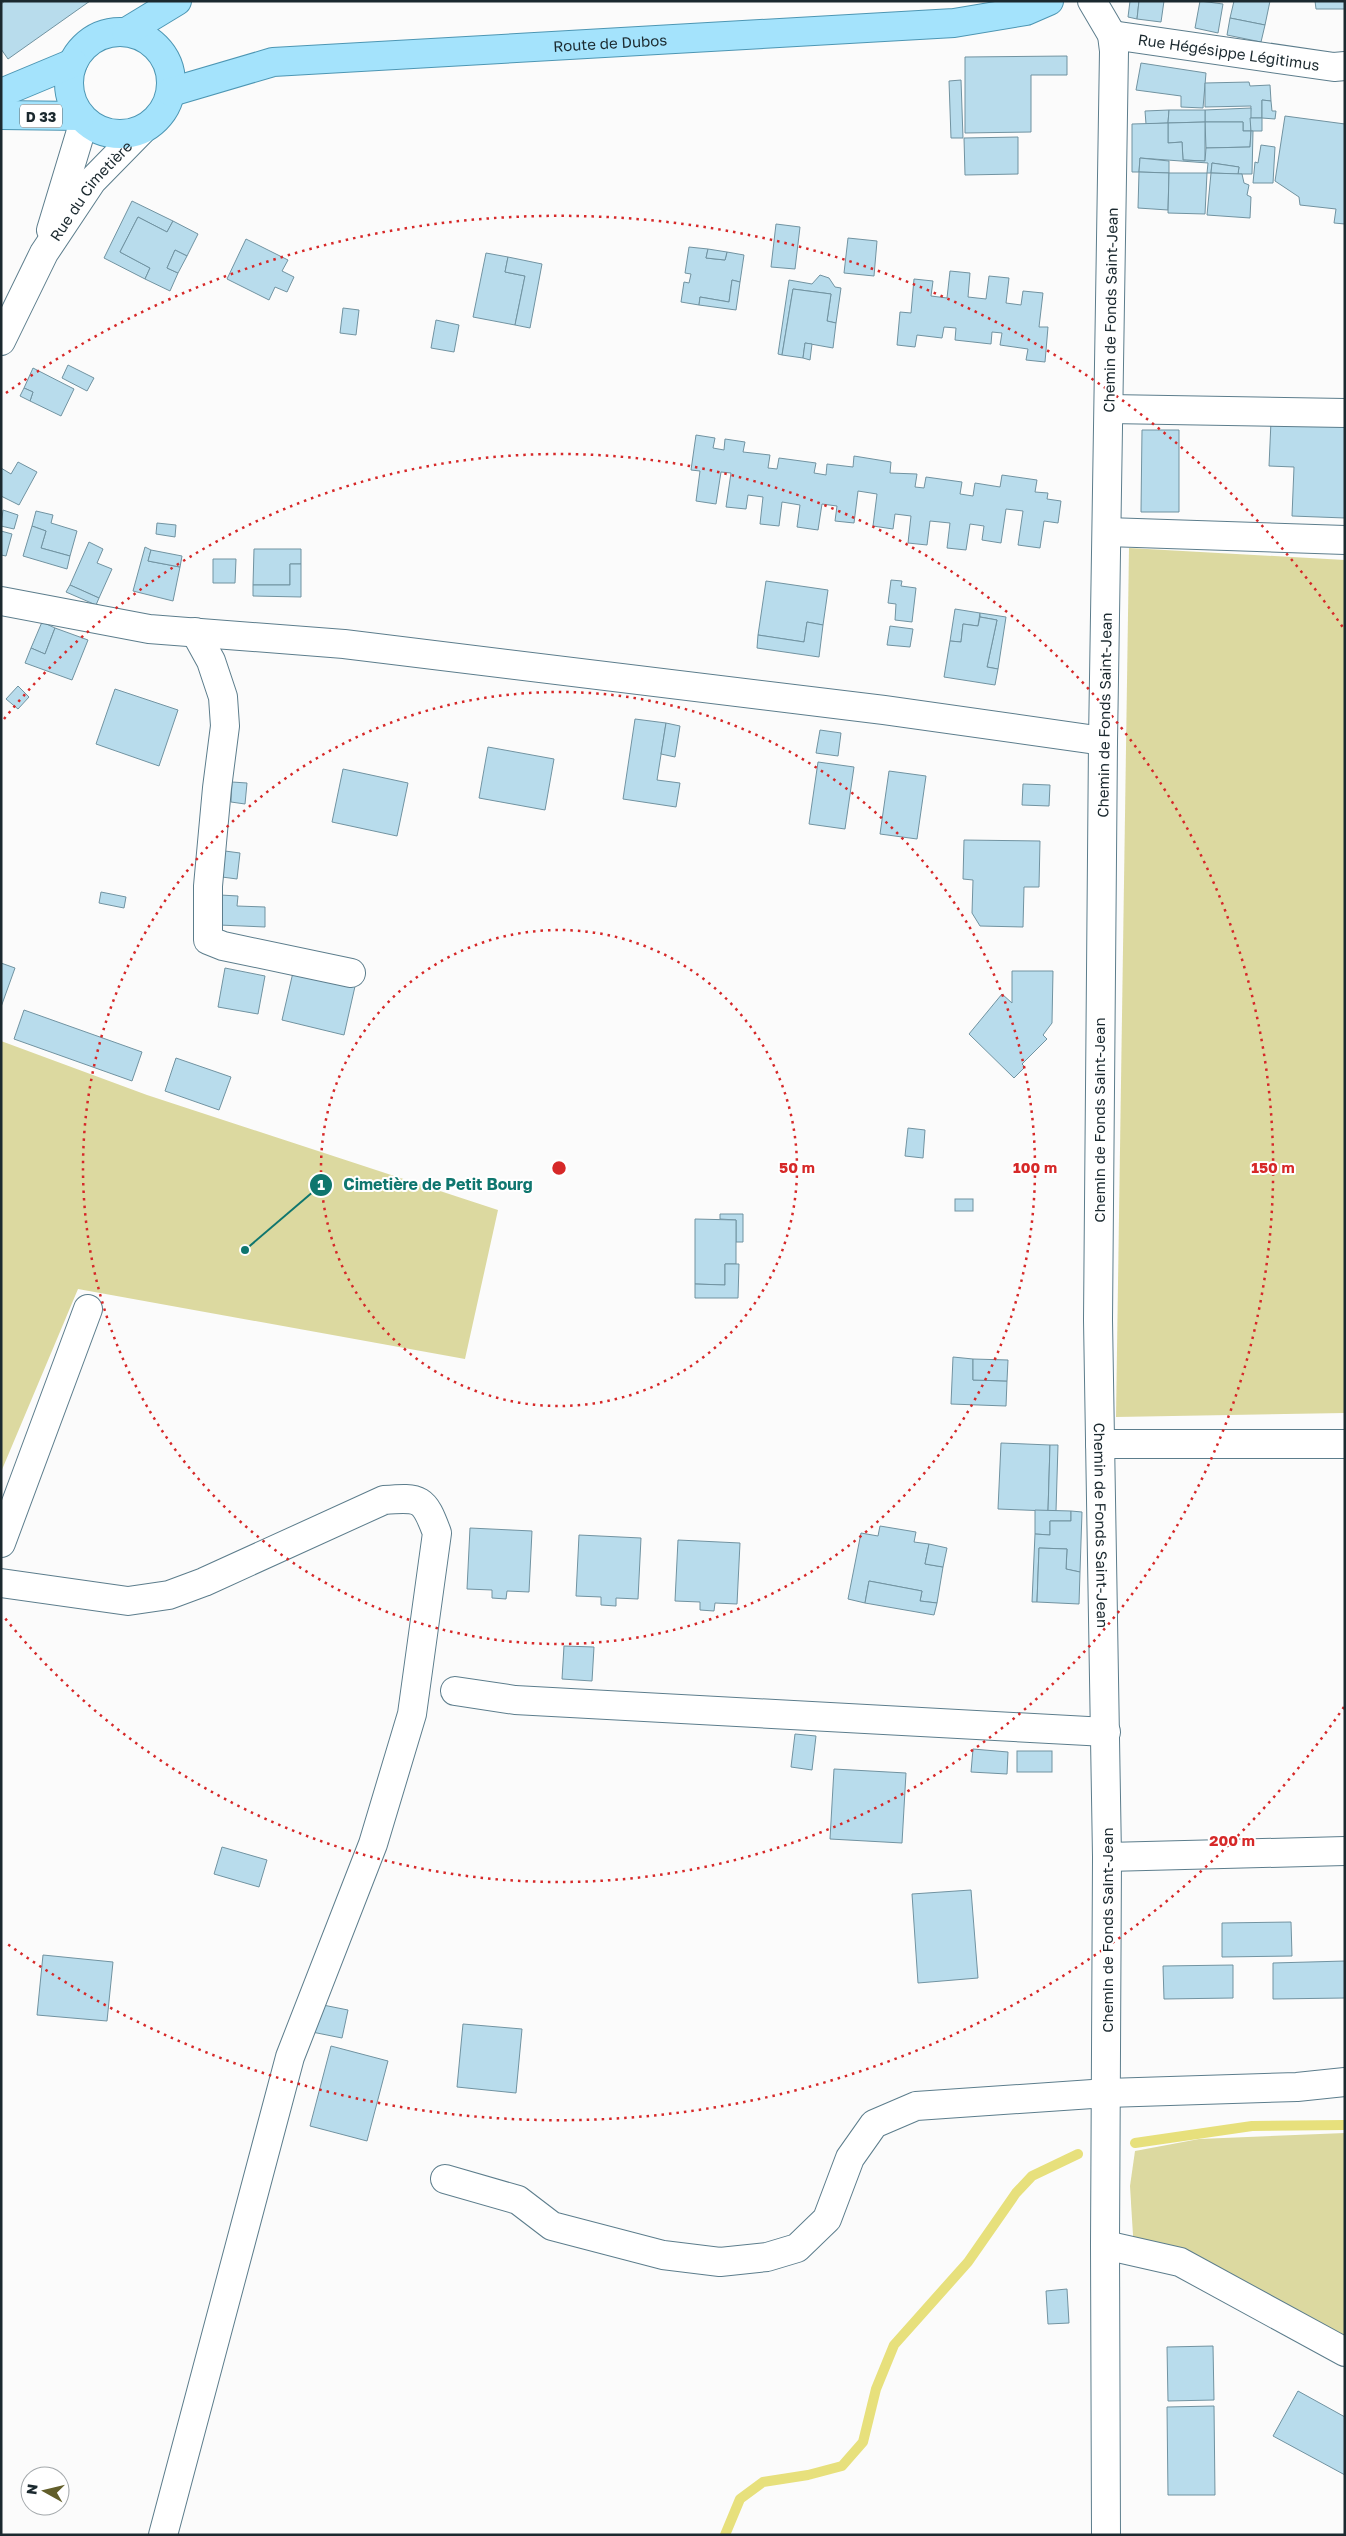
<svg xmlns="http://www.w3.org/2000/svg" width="1346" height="2536" viewBox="0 0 1346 2536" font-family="'Golos Text',sans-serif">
<rect width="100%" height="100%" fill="#fbfbfb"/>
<!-- green -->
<g fill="#dcd9a0">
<polygon points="1129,548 1345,560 1345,1413 1116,1417"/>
<polygon points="1,1041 147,1095 498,1210 465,1359 78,1289 1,1472"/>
<polygon points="1345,2133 1345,2352 1134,2252 1130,2186 1135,2151 1199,2139"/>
</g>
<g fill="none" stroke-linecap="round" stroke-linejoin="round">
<!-- stream -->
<g stroke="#e7e07c" stroke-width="10">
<polyline points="1135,2143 1252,2126 1345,2125"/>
<polyline points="725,2535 740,2499 763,2482 808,2475 842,2466 863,2442 876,2389 894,2345 968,2262 1016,2193 1032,2176 1078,2154"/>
</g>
</g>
<!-- building -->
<g fill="#b8dcec" stroke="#7193a1">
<polygon points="5,1 90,1 8,59 1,49 1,4"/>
<polygon points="1130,1 1139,1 1137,19 1128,17"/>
<polygon points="1139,1 1164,1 1161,22 1137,19"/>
<polygon points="1200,1 1223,4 1218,33 1195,28"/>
<polygon points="1234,1 1270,1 1265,25 1230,18"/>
<polygon points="1315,1 1345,1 1345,9 1316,9"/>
<polygon points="1230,18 1265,25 1261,42 1227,35"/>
<polygon points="1067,56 1067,75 1031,75 1031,132 965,133 965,57"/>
<polygon points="1141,63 1206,73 1203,108 1181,107 1181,96 1136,90"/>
<polygon points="961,80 963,138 951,138 949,81"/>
<polygon points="1249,82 1250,86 1270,85 1271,101 1262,100 1262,118 1250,118 1251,106 1205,107 1205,83"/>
<polygon points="1262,100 1271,101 1272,111 1276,111 1275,119 1262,118"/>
<polygon points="1251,108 1251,131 1243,131 1243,122 1205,122 1205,110"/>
<polygon points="1169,110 1168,123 1146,124 1145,111"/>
<polygon points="1169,110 1205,110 1205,122 1168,123"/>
<polygon points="1285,116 1345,124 1345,224 1334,223 1336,209 1300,205 1299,197 1275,181"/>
<polygon points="1250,118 1262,118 1262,131 1251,131"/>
<polygon points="1205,122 1243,122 1243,131 1251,131 1250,147 1206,148"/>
<polygon points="1205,122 1205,161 1183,160 1182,142 1168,143 1168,123"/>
<polygon points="1168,123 1168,143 1182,142 1183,160 1205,161 1206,148 1250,147 1251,131 1253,131 1252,174 1238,174 1239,167 1212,163 1211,173 1207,173 1208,163 1140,158 1139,172 1132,172 1132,124"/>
<polygon points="1018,137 1018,174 965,175 964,138"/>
<polygon points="1261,145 1275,147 1273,183 1253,183 1255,162 1258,163"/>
<polygon points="1140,158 1169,161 1169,173 1139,172"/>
<polygon points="1212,163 1239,167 1238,174 1211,173"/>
<polygon points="1139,172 1169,173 1168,210 1138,208"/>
<polygon points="1169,173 1207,173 1205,214 1168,213"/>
<polygon points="1211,173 1242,174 1244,183 1249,185 1247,195 1251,197 1250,218 1207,215"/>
<polygon points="132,201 173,221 167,232 138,217 120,252 150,268 145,279 104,258"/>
<polygon points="138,217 167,232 173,221 198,234 187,256 175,250 167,268 178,273 170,291 145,279 150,268 120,252"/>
<polygon points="776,224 800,227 795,269 771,267"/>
<polygon points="848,238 877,241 874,276 844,273"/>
<polygon points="246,239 288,260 282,271 294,277 287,292 275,287 269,300 227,279"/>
<polygon points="689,247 708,249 706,258 725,260 727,252 744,255 740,282 732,280 729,302 700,297 699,305 681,302 684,282 689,283 691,274 685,273"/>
<polygon points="708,249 727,252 725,260 706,258"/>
<polygon points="175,250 187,256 178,273 167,268"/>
<polygon points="486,253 508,257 505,272 525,276 515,325 473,317"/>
<polygon points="508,257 542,264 530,328 515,325 525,276 505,272"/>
<polygon points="950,271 970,273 968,297 986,299 989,276 1009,278 1006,303 1021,305 1023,291 1043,293 1039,327 1048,327 1045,362 1026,360 1028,349 1000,345 1002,333 992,332 991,344 955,340 956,328 944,327 942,338 917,335 915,347 897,345 900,312 911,313 914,279 933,281 931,296 947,298"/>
<polygon points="820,275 829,278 835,287 841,288 836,323 827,321 831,294 793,289 782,355 778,354 789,280 812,284"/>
<polygon points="732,280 740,282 736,310 699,305 700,297 729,302"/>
<polygon points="793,289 831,294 827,321 836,323 833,348 805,343 803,358 782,355"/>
<polygon points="343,308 359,310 356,335 340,333"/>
<polygon points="436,320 459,325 454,352 431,348"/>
<polygon points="805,343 812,344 810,360 803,358"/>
<polygon points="68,365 94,378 87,391 62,378"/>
<polygon points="33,368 74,389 61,416 30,401 33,392 24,388"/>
<polygon points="24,388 33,392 30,401 20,396"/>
<polygon points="1271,421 1345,424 1345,518 1292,516 1294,467 1269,466"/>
<polygon points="1142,430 1179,430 1179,512 1141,512"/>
<polygon points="696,435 715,438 713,448 724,450 725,439 745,442 743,452 770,455 768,468 777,469 779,458 816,463 814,473 826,475 827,464 853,467 854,456 891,462 890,473 917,474 915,487 924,488 926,477 962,482 960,494 973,496 975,483 1000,487 1002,475 1037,480 1035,492 1048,493 1047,499 1061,501 1058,523 1044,521 1040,548 1018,545 1023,511 1006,509 1001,543 982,540 984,526 970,524 966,550 947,548 950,523 930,521 927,545 908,543 911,516 895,514 893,529 873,526 877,494 858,491 854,523 835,521 837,506 822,504 818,530 797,527 800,505 782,502 779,526 760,524 763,497 748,495 746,509 726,507 731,473 721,472 716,504 696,501 700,471 691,470"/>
<polygon points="18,462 37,472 19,505 1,496 1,468 11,474"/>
<polygon points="3,510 18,515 14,529 1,526"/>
<polygon points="36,511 53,515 51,523 77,531 70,556 41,548 46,531 32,526"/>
<polygon points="157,523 176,525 175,537 156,534"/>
<polygon points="32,526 46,531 41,548 70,556 67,569 23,556"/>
<polygon points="1,531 12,534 6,556 1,555"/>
<polygon points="89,542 103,549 97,563 112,569 99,598 70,585"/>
<polygon points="145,547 151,550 148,561 180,567 173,601 133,591"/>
<polygon points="254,549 301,549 301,564 290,564 290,585 253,585"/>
<polygon points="151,550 182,556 180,567 148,561"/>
<polygon points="213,559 236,559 235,583 213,583"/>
<polygon points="290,564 301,564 301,597 253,596 253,585 290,585"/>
<polygon points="891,580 902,581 901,586 916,588 912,622 895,620 896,604 888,603"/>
<polygon points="766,581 828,590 823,625 807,622 804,642 758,635"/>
<polygon points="70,585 99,598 96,605 66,592"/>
<polygon points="955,609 980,613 978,626 963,624 961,642 950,641"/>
<polygon points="980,613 1006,617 998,669 987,667 997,620 980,617"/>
<polygon points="980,617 997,620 987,667 998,669 995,685 944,677 950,641 961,642 963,624 978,626"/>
<polygon points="42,622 55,628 45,654 31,648"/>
<polygon points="807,622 823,625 819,657 757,648 758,635 804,642"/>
<polygon points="890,626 913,629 910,647 887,645"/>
<polygon points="55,628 88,640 72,680 25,663 31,648 45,654"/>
<polygon points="18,686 29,697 18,709 6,699"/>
<polygon points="115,689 178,710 159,766 96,744"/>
<polygon points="635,719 666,723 657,780 680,783 676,807 623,799"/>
<polygon points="666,723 680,726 675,757 661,754"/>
<polygon points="820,730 841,733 838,756 816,753"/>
<polygon points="488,747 554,759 545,810 479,798"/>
<polygon points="818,762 854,767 845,829 809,824"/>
<polygon points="343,769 408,783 397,836 332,822"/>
<polygon points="889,771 926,776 917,839 880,834"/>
<polygon points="232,782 247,783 245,804 231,802"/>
<polygon points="1023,784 1050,785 1049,806 1022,805"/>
<polygon points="964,840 1040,841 1039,887 1024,887 1023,927 980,926 972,913 973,880 963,879"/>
<polygon points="225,851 240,853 237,879 222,877"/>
<polygon points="101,892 126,897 124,908 99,903"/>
<polygon points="220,895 238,896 237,906 265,907 265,927 219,925"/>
<polygon points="1,963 15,968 1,1007"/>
<polygon points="225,968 265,976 258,1014 218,1007"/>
<polygon points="294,968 356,982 344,1035 282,1020"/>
<polygon points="1012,971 1053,971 1052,1023 1043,1035 1047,1039 1022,1064 1025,1067 1014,1078 969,1034 1002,994 1012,1003"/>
<polygon points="24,1010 142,1052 132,1081 14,1039"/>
<polygon points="176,1058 231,1077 219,1110 165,1091"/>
<polygon points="908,1128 925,1130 923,1158 905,1156"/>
<rect x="955" y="1199" width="18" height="12"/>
<polygon points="720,1214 743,1214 743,1242 736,1242 736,1220 720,1219"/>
<polygon points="695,1219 736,1220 736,1264 725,1264 725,1285 695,1284"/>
<polygon points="725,1264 739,1264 738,1298 695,1298 695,1284 725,1285"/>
<polygon points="953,1357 973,1359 973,1380 1007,1381 1006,1406 951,1404"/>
<polygon points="973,1359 1008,1360 1007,1381 973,1380"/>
<polygon points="1001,1443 1050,1445 1048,1511 998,1509"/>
<polygon points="1050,1445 1058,1445 1056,1511 1048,1511"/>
<polygon points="1035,1510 1071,1511 1071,1521 1050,1521 1050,1535 1035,1534"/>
<polygon points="1071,1511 1082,1512 1080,1572 1066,1569 1067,1549 1039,1548 1037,1602 1032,1602 1035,1534 1050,1535 1050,1521 1071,1521"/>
<polygon points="880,1526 916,1532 914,1542 929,1544 925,1564 943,1567 937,1603 920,1601 922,1591 869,1581 865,1603 848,1599 861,1533 878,1536"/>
<polygon points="470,1528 532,1531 529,1592 507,1591 506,1599 492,1598 492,1590 467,1589"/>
<polygon points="579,1535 641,1538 638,1599 616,1598 616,1606 601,1605 601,1597 576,1596"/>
<polygon points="678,1540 740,1543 737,1604 715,1603 714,1611 700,1610 700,1602 675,1601"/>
<polygon points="929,1544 947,1548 943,1567 925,1564"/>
<polygon points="1039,1548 1067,1549 1066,1569 1080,1572 1079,1604 1037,1602"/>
<polygon points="869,1581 922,1591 920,1601 937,1603 934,1615 865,1603"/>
<polygon points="564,1646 594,1647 592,1681 562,1679"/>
<polygon points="795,1734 816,1736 812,1770 791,1767"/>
<polygon points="973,1749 1008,1752 1007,1774 971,1772"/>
<rect x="1017" y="1751" width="35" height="21"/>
<polygon points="834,1769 906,1773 902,1843 830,1839"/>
<polygon points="222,1847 267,1860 259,1887 214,1874"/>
<polygon points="971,1890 978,1978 918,1983 912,1894"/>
<polygon points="1291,1922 1292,1956 1222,1957 1222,1923"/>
<polygon points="43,1955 113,1962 107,2021 37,2015"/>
<polygon points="1345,1961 1345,1998 1273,1999 1273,1963"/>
<polygon points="1233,1965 1233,1998 1164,1999 1163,1966"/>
<polygon points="318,2004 348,2010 342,2038 312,2032"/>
<polygon points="463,2024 522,2029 516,2093 457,2087"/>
<polygon points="331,2046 388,2061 367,2141 310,2126"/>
<polygon points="1067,2289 1069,2323 1048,2324 1046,2291"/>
<polygon points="1213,2346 1214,2400 1168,2401 1167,2347"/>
<polygon points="1298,2391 1345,2417 1345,2475 1273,2436"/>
<polygon points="1214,2406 1215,2495 1168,2495 1167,2407"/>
</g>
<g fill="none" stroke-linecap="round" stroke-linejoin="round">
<defs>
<g id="minor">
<path id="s1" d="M1092 1 1112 35 1114 51 1103 741 1098 1320 1107 1857 1105 2245 1106 2535"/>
<path id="s2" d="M1112 35 1334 67 1345 66"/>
<polyline points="51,230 84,121"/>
<path id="s3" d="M1 341 44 253 92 181 141 131"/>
<polyline points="1109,409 1345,413"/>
<polyline points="1107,532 1345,540"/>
<polyline points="1,601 149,629 344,644 884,710 1103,741"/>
<polyline points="195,632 211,661 223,697 225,726 217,788 208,886 208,940 223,946 351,973"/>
<polyline points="1100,1444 1345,1444"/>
<polyline points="1,1543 88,1309"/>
<path d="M1 1583 128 1601 169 1595 204 1582 384 1500C421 1497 424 1498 437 1533L412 1714 373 1844 290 2057 163 2535"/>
<polyline points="455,1691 515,1700 1106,1732"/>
<polyline points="1107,1857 1345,1851"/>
<polyline points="445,2179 518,2200 552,2226 663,2255 720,2262 767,2257 797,2248 827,2219 850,2158 874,2124 916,2106 1107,2093 1297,2087 1345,2082"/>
<polyline points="1105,2245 1180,2262 1345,2352"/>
</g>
<g id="major">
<circle cx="120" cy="83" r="51"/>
<polyline points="126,32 177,1"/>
<path id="s4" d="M171 92 273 62 954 23 1026 11 1049 1"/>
<polyline points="1,93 73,63"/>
<polyline points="1,115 80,116"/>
</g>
</defs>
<!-- minor casing -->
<use href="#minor" stroke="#5c7d8c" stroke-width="30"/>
<!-- major casing -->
<use href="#major" stroke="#4d96b3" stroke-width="30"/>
<!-- minor -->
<use href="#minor" stroke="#fff" stroke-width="28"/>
<!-- major -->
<use href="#major" stroke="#a4e3fc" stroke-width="28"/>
</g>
<!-- distance rings -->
<g fill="none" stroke="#d62828" stroke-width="2.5" stroke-dasharray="2.5 5">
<circle cx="559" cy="1168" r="238"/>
<circle cx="559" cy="1168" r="476"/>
<path d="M4 719A714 714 0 1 1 4 1617"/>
<path d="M1344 1707A952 952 0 0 1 6 1943M6 393A952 952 0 0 1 1344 629"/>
</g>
<g text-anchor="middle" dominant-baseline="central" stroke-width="4" stroke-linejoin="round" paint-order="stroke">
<!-- shield labels -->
<rect fill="#fff" stroke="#5f696d" stroke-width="1" x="20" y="104.5" width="42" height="23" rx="4"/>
<g font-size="14" font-weight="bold" fill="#1b292f">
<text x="41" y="116">D 33</text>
</g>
<!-- street labels -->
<g font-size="15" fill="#1b292f" stroke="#fff">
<text stroke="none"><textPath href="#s4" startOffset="444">Route de Dubos</textPath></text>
<text stroke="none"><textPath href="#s2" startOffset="118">Rue Hégésippe Légitimus</textPath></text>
<text stroke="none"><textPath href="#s3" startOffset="176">Rue du Cimetière</textPath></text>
<text transform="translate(1110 310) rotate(-89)">Chemin de Fonds Saint-Jean</text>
<text transform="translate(1104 715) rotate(-89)">Chemin de Fonds Saint-Jean</text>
<text transform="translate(1099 1120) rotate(-90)">Chemin de Fonds Saint-Jean</text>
<text stroke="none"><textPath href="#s1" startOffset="1530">Chemin de Fonds Saint-Jean</textPath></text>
<text transform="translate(1107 1930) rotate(-90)">Chemin de Fonds Saint-Jean</text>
</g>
</g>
<circle cx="559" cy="1168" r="8" fill="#d62828" stroke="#fff" stroke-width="2.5"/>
<g font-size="15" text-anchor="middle" font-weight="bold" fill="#d62828" stroke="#fff" stroke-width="4" stroke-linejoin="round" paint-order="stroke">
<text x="797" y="1173">50 m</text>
<text x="1035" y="1173">100 m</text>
<text x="1273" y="1173">150 m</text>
<text x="1232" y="1846">200 m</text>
</g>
<!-- callouts -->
<path fill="none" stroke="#0f766e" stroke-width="2" d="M245 1250L321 1185"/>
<g fill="#0f766e" stroke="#fff" stroke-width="2">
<circle cx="245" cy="1250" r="5"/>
<circle cx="321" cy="1185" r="12"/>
</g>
<g font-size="15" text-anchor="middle" font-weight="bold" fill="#fff">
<text x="321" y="1190">1</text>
</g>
<g font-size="16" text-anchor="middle" font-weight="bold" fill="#0f766e" stroke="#fff" stroke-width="4" stroke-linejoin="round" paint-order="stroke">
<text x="438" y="1190">Cimetière de Petit Bourg</text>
</g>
<!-- border -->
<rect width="1346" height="2536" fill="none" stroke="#1b292f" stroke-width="5"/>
<!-- north arrow -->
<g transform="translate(45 2491) rotate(278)"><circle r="24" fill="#ffffff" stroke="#a4a9ac"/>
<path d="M0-4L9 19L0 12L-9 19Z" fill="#625e2a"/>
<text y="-8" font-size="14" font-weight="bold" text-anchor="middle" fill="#1b292f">N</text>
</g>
</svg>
